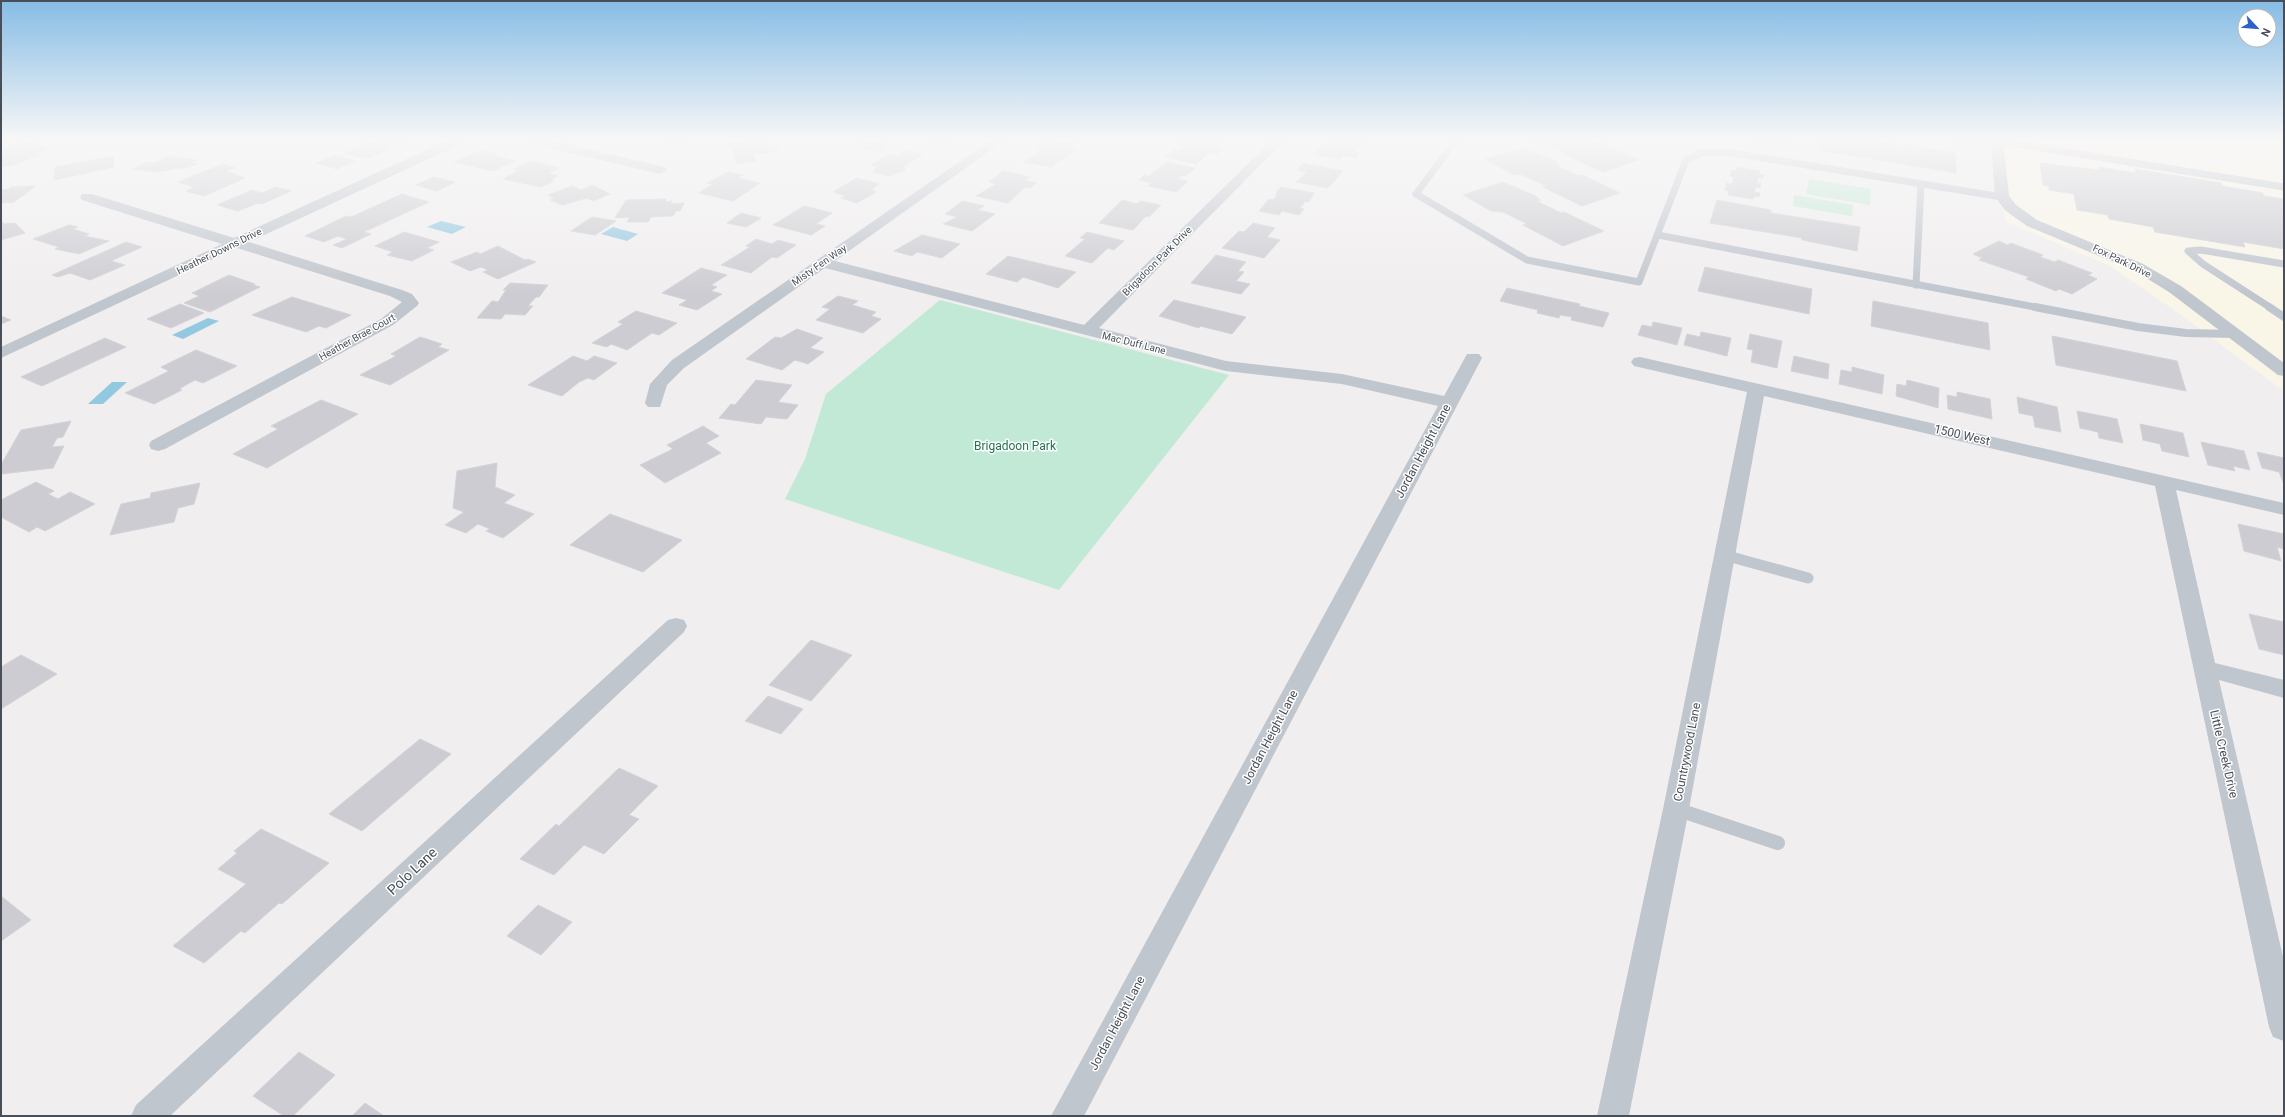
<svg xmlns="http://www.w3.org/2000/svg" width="2285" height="1117" viewBox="0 0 2285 1117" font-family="Roboto,sans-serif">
<rect width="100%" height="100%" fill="#f0eeee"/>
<!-- commercial -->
<polygon fill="#f9f6e8" points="1997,140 2284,140 2284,391 2174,310 2110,266 2005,221"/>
<!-- green -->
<g fill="#c1e9d5">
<polygon points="1809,179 1871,189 1870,205 1806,194"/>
<polygon points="1794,195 1853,205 1852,216 1793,206"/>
<polygon points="940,300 1229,375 1059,590 785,499 805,459 826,394"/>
</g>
<!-- water -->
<g fill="#93c8e1">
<polygon points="441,221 466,227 452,234 427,227"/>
<polygon points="613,227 638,234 627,241 601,234"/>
<polygon points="208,318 219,321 183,339 172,335"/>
<polygon points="112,382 127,382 103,404 88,404"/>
</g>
<!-- building -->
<g fill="#ccccd2" stroke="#d2d3d8">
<polygon points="375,140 405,140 402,141 405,142 366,159 344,153"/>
<polygon points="663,140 691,140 683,144"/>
<polygon points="750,140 763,140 768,147 777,145 780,150 753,155 756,161 738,164 732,154 734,154 727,144"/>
<polygon points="929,140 954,140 948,144"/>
<polygon points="1046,140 1075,144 1070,148 1077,149 1051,167 1024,162 1042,150 1034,149"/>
<polygon points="1189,140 1216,140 1212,143 1227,146 1218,154 1209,152 1197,164 1165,157 1174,149 1179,150 1182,147 1176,145 1180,141 1186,142"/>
<polygon points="1334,140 1368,140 1364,147 1360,146 1354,152 1360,153 1356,158 1343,155 1340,159 1313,154 1322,144 1331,145"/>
<polygon points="1527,140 1588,140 1595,143 1598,142 1639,160 1603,172 1561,153 1564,152 1542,142"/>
<polygon points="1748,140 1787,140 1786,144 1777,143 1777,144"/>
<polygon points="1821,140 1868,140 1905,147 1905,145 1956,153 1956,173 1819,150"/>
<polygon points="867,141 893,146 883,152 857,147"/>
<polygon points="25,142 49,148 37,153 42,154 11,166 1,166 1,149"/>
<polygon points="1523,148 1557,161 1554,162 1559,164 1556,165 1578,176 1582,175 1620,193 1582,206 1543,187 1546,186 1523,175 1512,174 1485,159"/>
<polygon points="481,150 497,153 492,155 515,161 493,171 454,162"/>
<polygon points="907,150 923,154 902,168 906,169 899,173 895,173 890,176 873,172 876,171 873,170 878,167 871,165 889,154 899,156"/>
<polygon points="334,155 355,161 337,169 316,163"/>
<polygon points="113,156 114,167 54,180 55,167"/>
<polygon points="167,156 197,160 190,163 197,164 187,168 180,168 156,172 132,169 147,162 155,163"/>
<polygon points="530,161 559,168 548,173 558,176 550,180 554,181 541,187 503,179 520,170 514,169"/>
<polygon points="1166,162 1195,168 1186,176 1183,175 1178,179 1188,181 1176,192 1148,186 1152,183 1139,180 1144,175 1149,176"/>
<polygon points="1303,163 1343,171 1328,188 1296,182 1307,172 1297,170"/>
<polygon points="2040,163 2099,170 2098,167 2136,173 2135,169 2221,183 2222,186 2263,193 2264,196 2284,199 2284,249 2243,242 2245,247 2155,232 2153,227 2109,219 2108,215 2077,210 2074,194 2049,190 2049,186 2043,185"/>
<polygon points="223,164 235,168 226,171 245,178 204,196 186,191 195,187 178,182"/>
<polygon points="1737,167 1760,171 1759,174 1764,175 1763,178 1758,178 1757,183 1761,183 1760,188 1756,187 1754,192 1760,193 1759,197 1754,196 1753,199 1728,195 1729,191 1725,190 1727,183 1732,184 1734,177 1730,176 1732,170 1736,170"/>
<polygon points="1003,171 1030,177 1025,180 1036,183 1030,188 1025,187 1008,203 976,196 996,184 989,182"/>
<polygon points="728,172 743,175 738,178 760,183 733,201 699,193 713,184 707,183"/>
<polygon points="434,177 455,182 437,191 416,185"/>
<polygon points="857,178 879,184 871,190 876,192 857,203 841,198 846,196 833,192"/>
<polygon points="1503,182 1538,197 1536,198 1541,200 1537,201 1561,213 1564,212 1604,231 1563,246 1523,225 1527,224 1503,212 1491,211 1463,195"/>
<polygon points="593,185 610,194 593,201 587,198 562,205 550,200 554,198 548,195 572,186 581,190"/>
<polygon points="36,186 14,202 1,203 1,190 8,189 12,187"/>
<polygon points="276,187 291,191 262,204 258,203 238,211 217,205 252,190 262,193"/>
<polygon points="1281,187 1314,193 1309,202 1305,202 1300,208 1304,209 1299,215 1282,211 1279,215 1259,211 1269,199 1273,200 1277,196 1275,195 1278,192 1276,192"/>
<polygon points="402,194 429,202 364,232 371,234 342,248 333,245 347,239 338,236 324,242 305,236 346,216 351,217"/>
<polygon points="666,199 665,202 672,201 671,204 684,203 680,211 676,211 673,216 651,217 648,222 627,222 630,217 615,218 626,200"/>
<polygon points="1122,200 1137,204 1140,201 1161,205 1149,217 1146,216 1133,230 1099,223"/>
<polygon points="1717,200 1771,210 1771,213 1860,227 1857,251 1802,240 1802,238 1710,223"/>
<polygon points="963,201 984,206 978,210 995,214 972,231 943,224 957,217 945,214"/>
<polygon points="804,206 832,213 816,224 825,226 811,235 773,225"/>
<polygon points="741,213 761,218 746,227 727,223"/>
<polygon points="592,217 616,221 595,235 571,231"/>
<polygon points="1,221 4,224 15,223 25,233 1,240"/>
<polygon points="1253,223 1275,228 1267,237 1280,240 1264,258 1222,248 1239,231 1244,232"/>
<polygon points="69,225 78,227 73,229 89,234 84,236 109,241 79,254 55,249 59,247 33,239"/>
<polygon points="404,232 439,242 427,248 434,250 412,261 387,255 393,252 375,246"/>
<polygon points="1087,232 1124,241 1114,250 1108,248 1092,263 1065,256 1085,239 1080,238"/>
<polygon points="922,235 960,244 942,258 917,252 912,256 894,251"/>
<polygon points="756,239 772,244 778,240 796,245 777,258 772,257 751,273 721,265 750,247 746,246"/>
<polygon points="1999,241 2007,245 2011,243 2043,255 2040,257 2055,262 2058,260 2092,273 2088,275 2097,279 2072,294 2059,289 2056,291 2026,279 2029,277 1979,260 1982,258 1973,254"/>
<polygon points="126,242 142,247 111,261 125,265 90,280 70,273 58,277 52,275"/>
<polygon points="498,246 525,260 528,259 536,262 498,279 483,272 488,270 481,267 470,271 451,262 477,252 480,254"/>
<polygon points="1216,255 1246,262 1238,271 1244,272 1236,281 1250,284 1241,294 1191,283"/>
<polygon points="1008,256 1076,272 1058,288 1023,277 1017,282 986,274"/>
<polygon points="1705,267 1812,289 1809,314 1698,291"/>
<polygon points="701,268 727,275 711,285 717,287 711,291 722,294 697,310 679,305 687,300 662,293"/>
<polygon points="229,275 255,284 253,285 260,287 210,312 184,303 199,296 192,293"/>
<polygon points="510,283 548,285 539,297 536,297 528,306 533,306 525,315 505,314 501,319 477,318 492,301 498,302 506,290 503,290"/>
<polygon points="1507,288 1580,304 1579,306 1609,313 1603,327 1571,320 1572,317 1560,315 1559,318 1537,313 1538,310 1500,301"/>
<polygon points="838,296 858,301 852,305 876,312 871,316 881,319 863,333 816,320 830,309 822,307"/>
<polygon points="292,297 351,315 326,328 319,326 306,332 252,315"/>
<polygon points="1174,300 1246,317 1232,334 1200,326 1199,328 1159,316"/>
<polygon points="1873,301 1988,323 1990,350 1871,326"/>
<polygon points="180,304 204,313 171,328 147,319"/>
<polygon points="636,311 677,323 659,335 652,333 627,350 611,344 607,347 592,343 623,324 618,322"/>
<polygon points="1,316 11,320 1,324"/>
<polygon points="1653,322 1682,328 1677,345 1638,335 1642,325 1652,327"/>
<polygon points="797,329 823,338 810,348 824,352 808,364 795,360 782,370 746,359 775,337 781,338"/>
<polygon points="1701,332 1731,338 1727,356 1684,345 1687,334 1700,337"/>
<polygon points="1750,334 1782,341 1777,368 1751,362 1753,350 1747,349"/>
<polygon points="2052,336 2177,361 2186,391 2056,365"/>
<polygon points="420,337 442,344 438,347 449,350 390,385 360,375 396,356 391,354"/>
<polygon points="105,338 126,347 42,386 21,377"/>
<polygon points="196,350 237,366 203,383 195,380 179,389 182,390 154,404 125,393 169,371 161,367"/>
<polygon points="573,356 587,361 594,356 617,363 594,380 588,378 579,382 562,396 528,385"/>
<polygon points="1794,356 1829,364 1828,379 1791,371"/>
<polygon points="1852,367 1884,375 1882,394 1839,384 1841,370 1852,372"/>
<polygon points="756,380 792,385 778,402 798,405 787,419 766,417 761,424 719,418 731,404 735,405"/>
<polygon points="1907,380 1939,388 1938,408 1896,396 1897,384 1906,386"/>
<polygon points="1957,392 1990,399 1992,419 1948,409 1947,395 1957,397"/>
<polygon points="2017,397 2057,407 2061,432 2035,427 2033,416 2019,413"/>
<polygon points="321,400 358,414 267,468 233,454 278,429 271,426"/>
<polygon points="2077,411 2117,419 2123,443 2099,438 2098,432 2080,428"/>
<polygon points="71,421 63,437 57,438 52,447 64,446 53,468 1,474 1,465 21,430"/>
<polygon points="2140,424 2183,433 2189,457 2162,451 2160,444 2143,440"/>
<polygon points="703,426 719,436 706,443 721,453 665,483 640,465 673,449 667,445"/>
<polygon points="2201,442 2244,451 2250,470 2233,466 2235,471 2208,465"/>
<polygon points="2257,452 2284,458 2284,484 2279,472 2262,468"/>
<polygon points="497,463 495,487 515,495 504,503 534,514 503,538 486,531 490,529 478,524 466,533 445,525 464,512 453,508 457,471"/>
<polygon points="36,482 54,491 48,494 58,499 70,492 95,504 45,531 37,527 29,532 1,517 1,500"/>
<polygon points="200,483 194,504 178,508 174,522 110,535 121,504 150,498 151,493"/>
<polygon points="610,514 682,540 643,572 570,545"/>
<polygon points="2238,524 2284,534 2284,549 2277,547 2281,561 2244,551"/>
<polygon points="2249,614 2284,622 2284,655 2259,649"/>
<polygon points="811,640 852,655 811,701 769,685"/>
<polygon points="21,655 57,674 1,709 1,667"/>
<polygon points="768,696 803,709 781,734 745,721"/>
<polygon points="420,739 451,754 362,831 329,814"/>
<polygon points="619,768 658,786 629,815 639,819 604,854 584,845 554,875 520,859 556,824 559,826"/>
<polygon points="261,829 329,863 282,904 279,903 245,933 241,931 204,963 173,946 246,884 218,869 237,853 234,851"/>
<polygon points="1,896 31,920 1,941"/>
<polygon points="538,905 572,922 541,955 507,936"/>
<polygon points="299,1052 335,1075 293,1116 284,1116 253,1096"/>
<polygon points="365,1103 384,1116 352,1116"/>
</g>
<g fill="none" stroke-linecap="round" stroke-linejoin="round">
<!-- service-far3 -->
<g stroke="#c0c6ce" stroke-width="7">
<polyline points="1456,140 1416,194 1527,260 1639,282 1686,160 1703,152 1733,153 2002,197"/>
<polyline points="1961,140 2017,144 2284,187"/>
<polyline points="1658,235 2040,308"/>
<polyline points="1916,285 1921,184"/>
<polyline points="2271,308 2203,264 2188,251 2201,250 2284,264"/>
</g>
<!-- service-far2 -->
<g stroke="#c0c6ce" stroke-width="8">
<polyline points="2035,307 2138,327 2186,333 2234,334"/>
<polyline points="2269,307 2284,317"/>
</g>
<!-- service-far1 -->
<polyline stroke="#c0c6ce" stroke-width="11" points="1724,555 1808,578"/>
<!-- service -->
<polyline stroke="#c0c6ce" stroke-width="14" points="1676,809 1778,843"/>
<!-- minor -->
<g fill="#c0c6ce" fill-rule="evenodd">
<polygon points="448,140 464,140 463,143 249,242 402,290 412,294 419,303 417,306 393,325 165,449 158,451 151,449 149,445 151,441 381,319 402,302 390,296 237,248 1,358 1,347 222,244 82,200 80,197 82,194 92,194 234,238"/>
<polygon points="527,140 548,140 665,167 667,170 660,174 528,143"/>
<polygon points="991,140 1005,140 835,261 1084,325 1272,140 1285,140 1099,328 1226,361 1342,374 1444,396 1467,354 1479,354 1482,358 1084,1116 1051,1116 1438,406 1342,384 1226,371 825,268 684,368 667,385 660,407 648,407 645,403 650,384 672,360"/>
<polygon points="1991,140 2003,140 2009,196 2016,205 2037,220 2143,264 2181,286 2284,363 2284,376 2278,375 2169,292 2133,270 2027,226 2006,211 1995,197"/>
<polygon points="1640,357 2284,503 2284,515 2176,490 2215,663 2284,680 2284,698 2219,680 2284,961 2284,1041 2273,1037 2269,1027 2155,486 1764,396 1689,809 1629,1116 1597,1116 1663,809 1747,392 1634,366 1631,362 1634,358"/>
<polygon points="676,618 684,620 687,626 684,632 170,1116 131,1116 136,1105 668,620"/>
</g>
</g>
<!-- sky -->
<linearGradient id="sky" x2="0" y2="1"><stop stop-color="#86bce5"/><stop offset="0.47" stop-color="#f8f7f7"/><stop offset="1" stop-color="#f8f7f7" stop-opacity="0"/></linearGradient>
<rect width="2285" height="296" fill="url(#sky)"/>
<g text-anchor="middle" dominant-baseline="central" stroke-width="3" stroke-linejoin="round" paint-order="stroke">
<!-- far-street labels -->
<g font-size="10" fill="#484f59" stroke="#fff">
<text transform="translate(219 251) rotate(-26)">Heather Downs Drive</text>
<text transform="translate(1157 261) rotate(-45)">Brigadoon Park Drive</text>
<text transform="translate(2122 261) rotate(26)">Fox Park Drive</text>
<text transform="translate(819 265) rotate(-35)">Misty Fen Way</text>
<text transform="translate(357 337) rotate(-29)">Heather Brae Court</text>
<text transform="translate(1134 343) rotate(14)">Mac Duff Lane</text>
</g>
<!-- street labels -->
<g font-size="12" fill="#484f59" stroke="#fff">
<text transform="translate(1962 435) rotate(13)">1500 West</text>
<text transform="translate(1423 451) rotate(-62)">Jordan Height Lane</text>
<text transform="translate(1270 737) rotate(-62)">Jordan Height Lane</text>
<text transform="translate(1687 752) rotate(-79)">Countrywood Lane</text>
<text transform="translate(2224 754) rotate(77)">Little Creek Drive</text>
<text transform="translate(1117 1023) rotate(-62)">Jordan Height Lane</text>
</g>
<!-- park labels -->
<g font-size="12" fill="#217152" stroke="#fff">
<text x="1015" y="446">Brigadoon Park</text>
</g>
<!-- near-street labels -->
<g font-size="14" fill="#484f59" stroke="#fff">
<text transform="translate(412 871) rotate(-43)">Polo Lane</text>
</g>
</g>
<!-- border -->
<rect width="2285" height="1117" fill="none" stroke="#484f59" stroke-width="4"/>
<!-- north arrow -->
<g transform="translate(2257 28) rotate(116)"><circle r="19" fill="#ffffff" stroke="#b6b9bd"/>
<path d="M0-3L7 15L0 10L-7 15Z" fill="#2e61ca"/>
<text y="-6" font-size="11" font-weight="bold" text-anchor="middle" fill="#484f59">N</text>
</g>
</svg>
